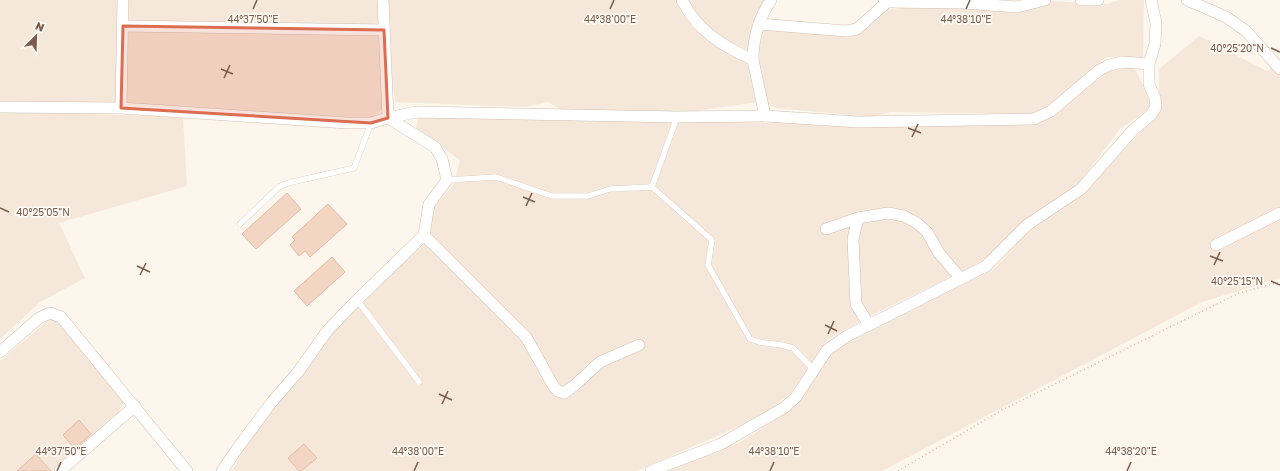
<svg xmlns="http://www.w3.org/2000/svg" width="1280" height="471" viewBox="0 0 1280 471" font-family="'Golos Text',sans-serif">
<rect width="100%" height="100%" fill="#fdf6ec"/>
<!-- residential -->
<g fill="#f5e8da">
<polygon points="0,0 117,0 116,104 0,101"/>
<polygon points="129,0 378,0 378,28 129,20"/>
<polygon points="389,0 678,0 693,28 749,63 759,102 694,111 564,112 549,102 525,107 395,102 387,28"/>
<polygon points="687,0 765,0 757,12 747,50 709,31"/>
<polygon points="1119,0 1144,0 1143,60 1106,57 1055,102 1032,114 891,112 872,117 775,108 766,104 757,55 761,29 850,37 889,9 940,5 1050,1 1108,4"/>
<polygon points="129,29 379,35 385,107 370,120 126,103"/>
<polygon points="1199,36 1267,71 1280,60 1280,278 1202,302 882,471 663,471 740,442 795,407 828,353 873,328 995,268 1031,228 1081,196 1159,112 1159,69"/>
<polygon points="1134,67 1153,106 1120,129 1073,191 984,261 872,315 827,340 792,392 758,418 637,471 232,471 246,445 340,323 379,284 425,244 434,207 454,184 460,160 416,128 419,116 942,126 1034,124 1109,70"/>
<polygon points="0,111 183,117 187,186 59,223 85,278 40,302 0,339"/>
<polygon points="53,316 124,401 117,416 53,471 0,471 0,361"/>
</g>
<!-- building -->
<g fill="#f3d5c3" stroke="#e6bba3">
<polygon points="287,193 301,209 256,249 242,234"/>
<polygon points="328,204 347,224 310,257 305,251 299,256 290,245 295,240 292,237"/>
<polygon points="332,257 345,272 307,306 294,291"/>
<polygon points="79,420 91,434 75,449 63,435"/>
<polygon points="304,444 317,458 301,471 299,471 288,458"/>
<polygon points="36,454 51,471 17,471"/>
</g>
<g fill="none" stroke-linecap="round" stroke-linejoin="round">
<defs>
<g id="lane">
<polyline points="447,180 496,177 552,196 588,196 610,189 652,187 712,240 708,265 750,339 759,342 781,345 793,348 813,369"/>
<polyline points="652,187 677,117"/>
<polyline points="240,224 280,186 292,182 354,168 371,123"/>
<polyline points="357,300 419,382"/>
</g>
<g id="street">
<path d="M682 0C697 31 723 46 753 60L765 116"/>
<polyline points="884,0 887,2 963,3 1017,7 1045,0"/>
<polyline points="1081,0 1098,0"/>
<polyline points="1187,0 1226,17 1246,31 1280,69"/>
<polyline points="759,24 846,31 857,29 887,2"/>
<polyline points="123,26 384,30"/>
<path d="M753 60C753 38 759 18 771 0"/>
<polyline points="0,107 121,108 347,123 371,123 388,118 416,112 677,117 765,116 858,122 1034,119 1051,111 1098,71 1109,65 1123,62 1149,64"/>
<polyline points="121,108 123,0"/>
<polyline points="858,218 853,239 856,304 869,325"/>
<polyline points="826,229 858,218 888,213 904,216 917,223 927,232 939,253 961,279"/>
<polyline points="424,235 526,337 554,387 558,391 564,393 575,385 600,362 639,345"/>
<polyline points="1216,245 1280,213"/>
<polyline points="0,352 39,318 50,313 61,317 187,471"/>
<polyline points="60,471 135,406"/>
<polyline points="222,471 237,449 271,403 298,372 327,331 357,300 424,235 429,204 447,180 442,159 435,147 388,118 383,0"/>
<polyline points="651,471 721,444 785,407 796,397 827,350 847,336 986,266 1027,225 1081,189 1133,130 1151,115 1156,107 1155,98 1149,84 1149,64 1155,44 1156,23 1151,0"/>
</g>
</defs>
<!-- lane casing -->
<use href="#lane" stroke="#d1beb0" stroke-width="6"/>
<!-- street casing -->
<use href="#street" stroke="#d1beb0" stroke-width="12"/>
<!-- path -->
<polyline stroke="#d9b8a5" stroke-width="1.5" stroke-dasharray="1 3" stroke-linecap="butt" points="898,471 1002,410 1239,293 1280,282"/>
<!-- lane -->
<use href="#lane" stroke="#fff" stroke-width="5.5"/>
<!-- street -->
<use href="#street" stroke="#fff" stroke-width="11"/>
</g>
<!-- marked area -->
<path fill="#dc6d51" fill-opacity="0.2" stroke="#dc6d51" stroke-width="3" stroke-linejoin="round" d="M123 26 384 30 388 118 371 123 121 108Z"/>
<!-- ticks -->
<path fill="none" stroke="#7a5c4d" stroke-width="1.5" d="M253 9 257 0M610 9 614 0M966 9 970 0M1271 48 1280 52M221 69 233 74M224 78 230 65M908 128 921 133M912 137 918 124M523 197 535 202M526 206 532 193M0 208 9 212M1210 256 1223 261M1214 265 1220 252M137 266 150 272M140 275 146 263M1271 281 1280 285M825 325 837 331M828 334 834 321M439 394 452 400M442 404 448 391M57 471 61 462M414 471 418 462M770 471 774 462M1127 471 1131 462"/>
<g font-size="10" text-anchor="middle" fill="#7a5c4d" stroke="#fffaf3" stroke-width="3.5" stroke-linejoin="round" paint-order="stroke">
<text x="253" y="23">44°37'50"E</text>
<text x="610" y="23">44°38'00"E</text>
<text x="966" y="23">44°38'10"E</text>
<text x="1237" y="52">40°25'20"N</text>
<text x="43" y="216">40°25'05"N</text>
<text x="1237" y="285">40°25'15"N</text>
<text x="61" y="455">44°37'50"E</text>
<text x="418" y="455">44°38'00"E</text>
<text x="774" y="455">44°38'10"E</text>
<text x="1131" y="455">44°38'20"E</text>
</g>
<!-- north arrow -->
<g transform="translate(36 36) rotate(23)" stroke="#fffaf3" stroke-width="3" paint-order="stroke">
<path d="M0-3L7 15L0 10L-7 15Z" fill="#7a5c4d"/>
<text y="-6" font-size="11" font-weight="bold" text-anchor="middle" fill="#7a5c4d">N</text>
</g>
</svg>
